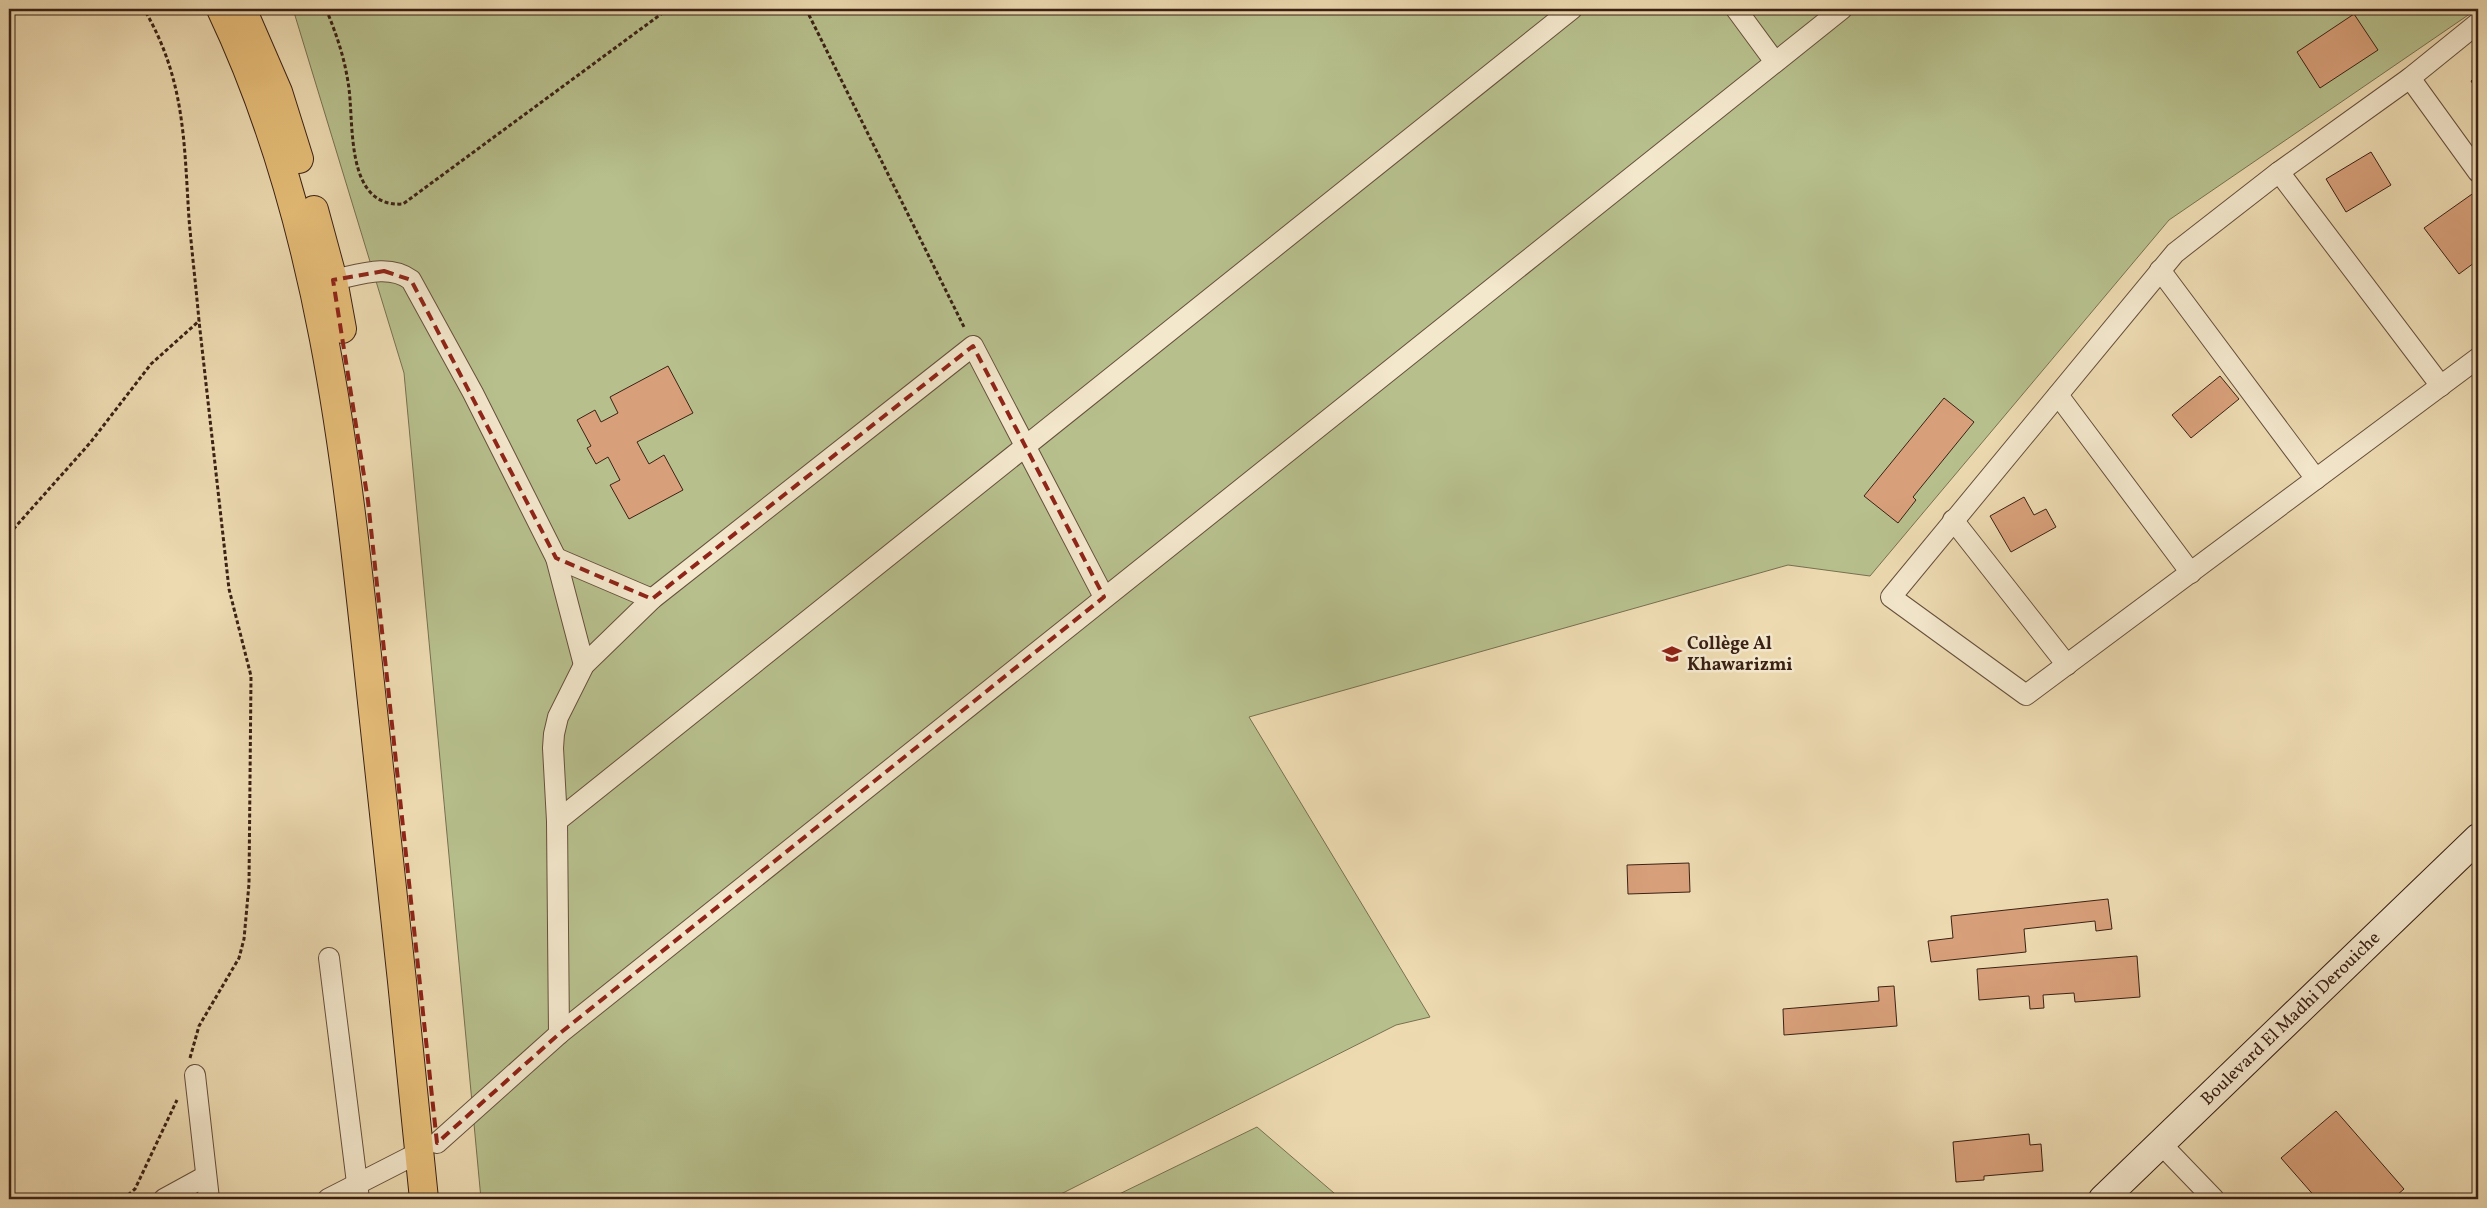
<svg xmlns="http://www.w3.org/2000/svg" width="2487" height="1208" viewBox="0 0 2487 1208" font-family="Vollkorn,serif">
<rect width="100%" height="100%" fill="#eddab1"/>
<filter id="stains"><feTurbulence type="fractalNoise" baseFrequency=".004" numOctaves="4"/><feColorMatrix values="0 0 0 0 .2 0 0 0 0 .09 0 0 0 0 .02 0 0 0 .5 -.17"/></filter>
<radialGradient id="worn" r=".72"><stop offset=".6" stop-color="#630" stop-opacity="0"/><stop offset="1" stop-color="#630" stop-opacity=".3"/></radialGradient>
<!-- green -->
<g fill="#b7c08d" stroke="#787051">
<polygon points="293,9 2477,9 2169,220 1870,576 1788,565 1249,717 1430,1017 1396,1025 1051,1199 481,1199 404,373"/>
<polygon points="1257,1127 1341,1199 1109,1199"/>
</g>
<!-- building -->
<g fill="#d8a07a" stroke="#3a2115">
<polygon points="2354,14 2378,50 2320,88 2297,52"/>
<polygon points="2478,76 2478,92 2471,81"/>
<polygon points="2371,152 2391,185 2346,212 2326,179"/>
<polygon points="2475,192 2478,197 2478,260 2459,274 2424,228"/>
<polygon points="668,366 693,413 637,442 649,464 664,455 683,490 629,519 610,485 620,480 608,457 596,464 587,448 591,446 577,420 595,410 601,422 618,413 610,397"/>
<polygon points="2220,376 2239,399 2191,438 2172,415"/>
<polygon points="1944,398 1974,422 1913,497 1916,500 1898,523 1864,496"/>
<polygon points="2024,497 2034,515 2046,509 2056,527 2011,552 1990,516"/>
<polygon points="1689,863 1690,892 1628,894 1627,865"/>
<polygon points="2108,899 2112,929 2096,931 2095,921 2024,929 2026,952 1931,962 1928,941 1953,938 1951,916"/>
<polygon points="2137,956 2140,997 2075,1002 2074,993 2043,995 2044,1008 2030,1009 2029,996 1979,1000 1977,969"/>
<polygon points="1894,986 1897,1026 1784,1035 1783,1009 1879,1001 1878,987"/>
<polygon points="2336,1111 2404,1189 2397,1195 2401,1199 2317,1199 2281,1158"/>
<polygon points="2029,1134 2030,1145 2041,1144 2043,1171 1984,1176 1984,1180 1956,1182 1953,1142"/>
</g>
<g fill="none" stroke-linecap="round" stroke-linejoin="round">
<defs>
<polyline id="lane" points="1213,1199 1219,1199"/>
<g id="street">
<polyline points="1736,9 1775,62"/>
<polyline points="2478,23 2410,78 2279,172 2175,253 1891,597 2026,695 2478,358"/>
<polyline points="2410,78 2478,172"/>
<polyline points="2279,172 2441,386"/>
<polyline points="2160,270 2316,479"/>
<path d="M333 280C358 275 389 263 411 280L473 393 556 558 584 665"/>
<polyline points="2058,395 2191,573"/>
<polyline points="1953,520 2067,665"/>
<polyline points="556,558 652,599"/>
<polyline points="557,821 553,748 554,734 558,717 584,665 652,599 973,346 1104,597"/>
<polyline points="329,958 359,1199"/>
<polyline points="559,1034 557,821 1572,9"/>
<polyline points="195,1075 209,1199"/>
<polyline points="437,1143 559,1034 1842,9"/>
<polyline points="2161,1144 2214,1199"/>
<polyline points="164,1199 206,1176"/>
<polyline points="328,1199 420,1152"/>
</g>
<polyline id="secondary" points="2103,1199 2478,838"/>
<g id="primary">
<path d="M221 9C324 226 347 466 372 702 390 868 408 1033 424 1199"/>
<polyline points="242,9 278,92 299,159"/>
<polyline points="314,210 333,280 342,329"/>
</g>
</defs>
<!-- lane casing -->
<use href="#lane" stroke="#674f3c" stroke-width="12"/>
<!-- street casing -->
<use href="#street" stroke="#674f3c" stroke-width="22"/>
<!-- secondary casing -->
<use href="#secondary" stroke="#3a2115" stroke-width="30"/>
<!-- primary casing -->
<use href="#primary" stroke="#3a2115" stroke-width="30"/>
<!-- path -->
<g stroke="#3a2115" stroke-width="3" stroke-dasharray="4 2.5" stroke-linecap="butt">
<path d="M326 9C336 33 344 56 348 82 355 120 343 208 403 204L668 9"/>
<polyline points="806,9 965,329"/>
<path d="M9 534 90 443 151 364 199 321C196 287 192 253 189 219 184 141 185 79 144 9"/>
<polyline points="190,1058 199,1026 239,958 244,939 249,884 251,676 229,589 199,321"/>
<polyline points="123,1199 135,1189 177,1100"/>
</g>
<!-- lane -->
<use href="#lane" stroke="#f3e7cc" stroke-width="10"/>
<!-- street -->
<use href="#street" stroke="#f3e7cc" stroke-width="20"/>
<!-- secondary -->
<use href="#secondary" stroke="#f3e7cc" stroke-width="28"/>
<!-- primary -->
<use href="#primary" stroke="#e6bd78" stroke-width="28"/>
</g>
<!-- marked area -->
<path fill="none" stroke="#8f2418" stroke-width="4" stroke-dasharray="10 6" stroke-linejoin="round" d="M384 271 411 280 556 558 652 599 973 346 1104 597 559 1034 437 1143 368 501 333 280Z"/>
<!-- icons -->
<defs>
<symbol id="school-bare" viewBox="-9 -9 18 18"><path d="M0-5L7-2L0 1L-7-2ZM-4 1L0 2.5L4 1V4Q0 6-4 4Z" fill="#8f2418" stroke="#f3e7cc" stroke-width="2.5" paint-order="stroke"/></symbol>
</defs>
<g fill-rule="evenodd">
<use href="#school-bare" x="1658" y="640" width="28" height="28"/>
</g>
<g text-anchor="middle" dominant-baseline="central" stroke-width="5" stroke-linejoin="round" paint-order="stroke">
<!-- poi labels -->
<g font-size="18" font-weight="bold" fill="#3a2115" stroke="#f3e7cc" text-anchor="start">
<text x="1687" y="644">Collège Al<tspan x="1687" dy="21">Khawarizmi</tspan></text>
</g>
<!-- street labels -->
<g font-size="18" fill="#3a2115" stroke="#f3e7cc">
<text transform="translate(2291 1019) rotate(-44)">Boulevard El Madhi Derouiche</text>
</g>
</g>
<!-- margin -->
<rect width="2487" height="1208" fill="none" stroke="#eddab1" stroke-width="30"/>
<rect x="10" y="10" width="2467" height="1188" fill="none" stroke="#3a2115" stroke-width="2.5"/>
<rect x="15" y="15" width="2457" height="1178" fill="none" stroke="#3a2115"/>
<rect width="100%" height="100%" filter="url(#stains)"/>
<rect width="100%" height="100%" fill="url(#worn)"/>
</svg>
